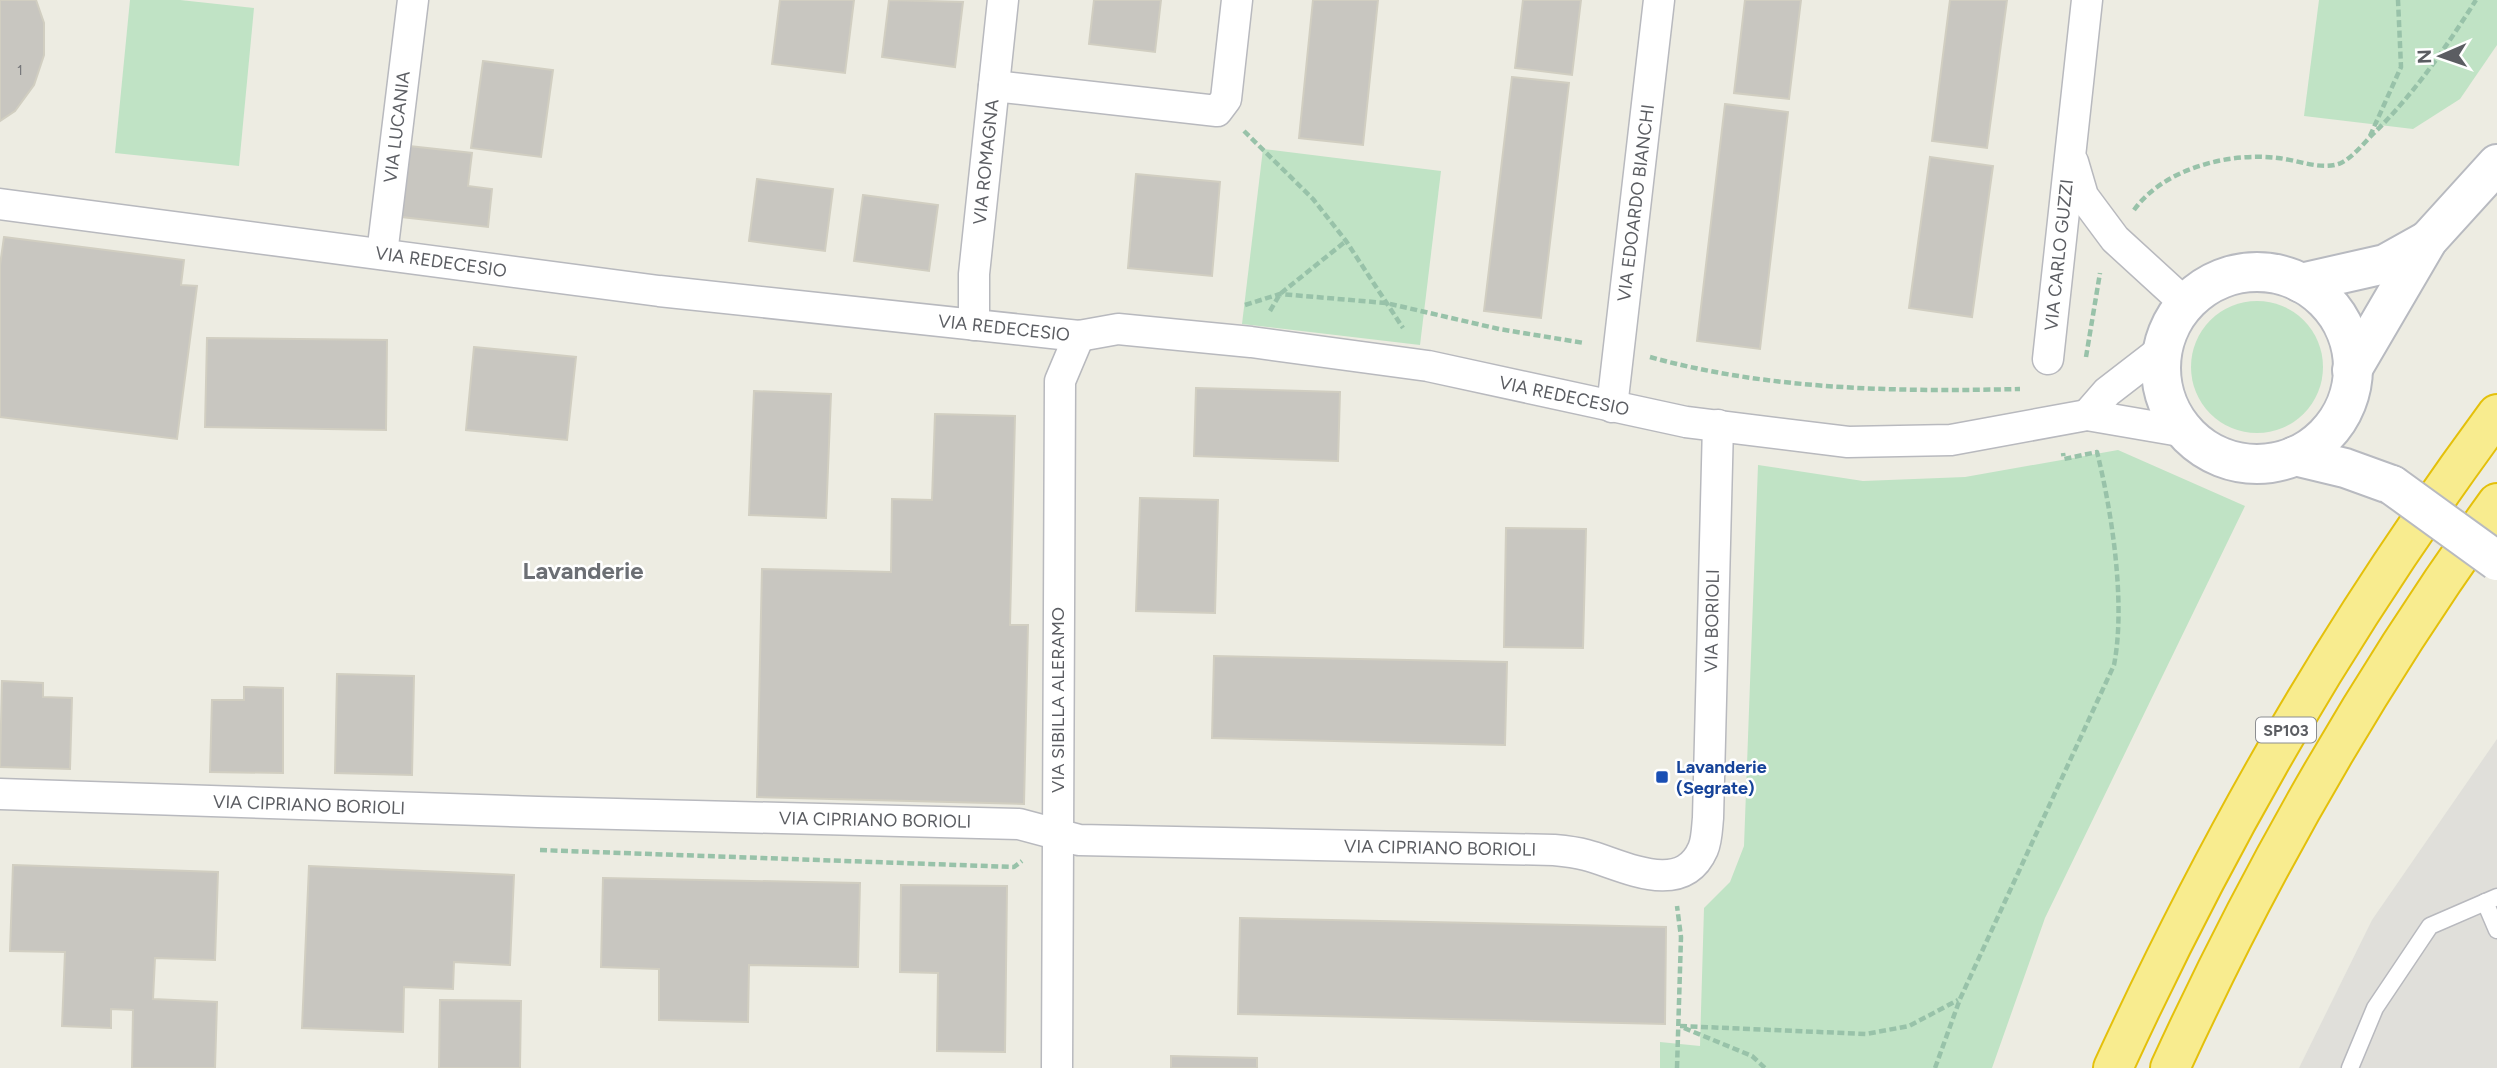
<svg xmlns="http://www.w3.org/2000/svg" width="2497" height="1068" viewBox="0 0 2497 1068" font-family="Figtree,sans-serif">
<rect width="100%" height="100%" fill="#edece2"/>
<!-- industrial -->
<polygon fill="#e0dfda" points="2497,739 2497,1068 2299,1068 2372,920"/>
<!-- green -->
<g fill="#c0e3c5">
<polygon points="130,0 180,0 254,8 239,166 115,153"/>
<polygon points="2319,0 2497,0 2497,45 2460,99 2413,129 2304,116"/>
<polygon points="1263,149 1441,171 1420,345 1242,324"/>
<circle cx="2257" cy="367" r="66"/>
<polygon points="2118,450 2245,506 2045,918 1992,1068 1660,1068 1660,1042 1700,1046 1704,908 1730,882 1744,846 1758,465 1863,481 1965,477"/>
</g>
<!-- building -->
<g fill="#c8c6c0" stroke="#d1cec1" stroke-width="2">
<polygon points="0,0 36,0 44,23 44,55 34,85 15,111 0,121"/>
<polygon points="780,0 854,0 845,73 772,64"/>
<polygon points="889,0 963,2 955,67 882,57"/>
<polygon points="1094,0 1161,0 1155,52 1089,44"/>
<polygon points="1313,0 1378,0 1363,145 1299,138"/>
<polygon points="1523,0 1581,0 1572,75 1515,68"/>
<polygon points="1745,0 1801,0 1789,99 1734,93"/>
<polygon points="1950,0 2007,0 1987,148 1932,141"/>
<polygon points="483,61 553,70 541,157 471,148"/>
<polygon points="1512,77 1569,83 1541,318 1484,311"/>
<polygon points="1725,104 1788,112 1760,349 1697,341"/>
<polygon points="409,146 472,153 468,186 492,189 488,227 402,217"/>
<polygon points="1930,157 1993,166 1972,317 1909,308"/>
<polygon points="1136,174 1220,182 1212,276 1128,268"/>
<polygon points="757,179 833,189 825,251 749,241"/>
<polygon points="863,195 938,205 929,271 854,261"/>
<polygon points="4,237 184,260 181,285 197,286 177,439 0,417 0,265"/>
<polygon points="207,338 387,340 386,430 205,427"/>
<polygon points="474,347 576,357 567,440 466,430"/>
<polygon points="1196,388 1340,392 1338,461 1194,456"/>
<polygon points="754,391 831,394 826,518 749,515"/>
<polygon points="935,414 1015,416 1010,625 1028,625 1024,804 757,797 762,569 891,572 892,499 932,500"/>
<polygon points="1140,498 1218,500 1215,613 1136,611"/>
<polygon points="1506,528 1586,529 1583,648 1504,647"/>
<polygon points="1214,656 1507,662 1505,745 1212,738"/>
<polygon points="337,674 414,676 412,775 335,773"/>
<polygon points="2,681 43,683 43,697 72,698 70,769 0,767"/>
<polygon points="244,687 283,688 283,773 210,772 212,700 244,700"/>
<polygon points="13,865 218,872 215,960 155,958 153,999 217,1002 215,1068 132,1068 133,1010 111,1009 111,1028 62,1026 65,952 10,951"/>
<polygon points="309,866 514,875 510,965 454,962 453,989 404,987 403,1032 302,1028"/>
<polygon points="603,878 860,883 858,967 749,965 748,1022 659,1020 659,969 601,967"/>
<polygon points="901,885 1007,886 1005,1052 937,1051 938,973 900,972"/>
<polygon points="1240,918 1666,927 1665,1024 1238,1014"/>
<polygon points="440,1000 521,1001 520,1068 439,1068"/>
<polygon points="1171,1056 1257,1058 1257,1068 1171,1068"/>
</g>
<g fill="none" stroke-linecap="round" stroke-linejoin="round">
<defs>
<g id="lane">
<polyline points="2485,902 2497,930"/>
<polyline points="2350,1068 2375,1008 2430,926 2497,897"/>
</g>
<g id="street">
<polyline points="994,86 1217,111 1226,99 1237,0"/>
<polyline points="2073,162 2083,196 2115,239 2186,304"/>
<polyline points="0,204 659,291 1079,336 1118,329 1251,342 1428,366 1686,422 1848,442 1951,440 2087,415 2186,432"/>
<polyline points="382,254 413,0"/>
<polyline points="974,325 974,274 1003,0"/>
<polyline points="2048,359 2087,0"/>
<polyline points="1612,407 1659,0"/>
<polyline points="2087,415 2107,392 2164,348"/>
<path d="M0 794 538 812 1019 824 1079 840 1554 850C1565 851 1575 852 1586 855 1621 864 1681 899 1703 849 1707 840 1707 827 1708 818L1718 425"/>
<polyline points="1057,1068 1060,381 1079,336"/>
</g>
<g id="secondary">
<circle cx="2257" cy="368" r="96"/>
<polyline points="2301,283 2385,264 2428,240"/>
<polyline points="2352,370 2428,240 2497,164"/>
<polyline points="2295,456 2345,468 2392,485"/>
</g>
<g id="highway">
<path d="M2113 1068C2222 831 2342 624 2497 414"/>
<path d="M2170 1068C2261 869 2369 681 2497 503"/>
</g>
</defs>
<!-- lane casing -->
<use href="#lane" stroke="#b8b9be" stroke-width="19"/>
<!-- street casing -->
<use href="#street" stroke="#b8b9be" stroke-width="33"/>
<!-- secondary casing -->
<use href="#secondary" stroke="#b8bac0" stroke-width="42"/>
<!-- highway casing -->
<use href="#highway" stroke="#e4c00b" stroke-width="42"/>
<!-- path -->
<g stroke="#98c2a9" stroke-width="4.5" stroke-dasharray="7 3.5" stroke-linecap="butt">
<polyline points="1244,131 1313,199 1346,241 1403,328"/>
<polyline points="2370,136 2401,67 2398,0"/>
<path d="M2134 210C2164 168 2230 152 2278 158 2298 160 2322 171 2341 163 2353 157 2363 144 2373 134 2414 94 2445 49 2476 0"/>
<polyline points="1245,305 1280,294 1386,303 1499,329 1584,343"/>
<polyline points="1270,311 1280,294 1346,241"/>
<path d="M1650 357C1768 390 1899 392 2020 389"/>
<polyline points="2086,357 2100,273"/>
<polyline points="540,850 1014,867 1022,861"/>
<polyline points="1680,1026 1866,1034 1909,1026 1958,1000"/>
<polyline points="1684,1028 1752,1056 1765,1068"/>
<polyline points="1677,1068 1681,937 1677,906"/>
<path d="M1935 1068 1960 999 2114 665C2126 604 2112 512 2097 452L2064 459 2063 453"/>
</g>
<!-- lane -->
<use href="#lane" stroke="#fff" stroke-width="16"/>
<!-- street -->
<use href="#street" stroke="#fff" stroke-width="30"/>
<!-- secondary -->
<use href="#secondary" stroke="#fff" stroke-width="38"/>
<!-- highway -->
<use href="#highway" stroke="#f8ec8f" stroke-width="38"/>
<defs>
<polyline id="secondary-bridge" points="2392,485 2497,561"/>
</defs>
<!-- secondary-bridge casing -->
<use href="#secondary-bridge" stroke="#b8bac0" stroke-width="42" stroke-linecap="butt"/>
<!-- secondary-bridge -->
<use href="#secondary-bridge" stroke="#fff" stroke-width="38"/>
</g>
<!-- markers -->
<rect fill="#1a4fb4" stroke="#fff" stroke-width="2.5" x="1655" y="770" width="14" height="14" rx="3.5"/>
<g text-anchor="middle" dominant-baseline="central" stroke-width="5" stroke-linejoin="round" paint-order="stroke">
<!-- number labels -->
<g font-size="14" fill="#76777a">
<text x="20" y="70">1</text>
</g>
<!-- shield labels -->
<rect fill="#fff" stroke="#8c8e91" stroke-width="2" x="2256" y="717.5" width="60" height="25" rx="5"/>
<g font-size="16" font-weight="bold" fill="#5b5d62">
<text x="2286" y="730">SP103</text>
</g>
<!-- street labels -->
<g font-size="18" fill="#5b5d62" stroke="#fff">
<text transform="translate(397 127) rotate(-83)">VIA LUCANIA</text>
<text transform="translate(986 162) rotate(-84)">VIA ROMAGNA</text>
<text transform="translate(1636 203) rotate(-83)">VIA EDOARDO BIANCHI</text>
<text transform="translate(2059 255) rotate(-84)">VIA CARLO GUZZI</text>
<text transform="translate(441 262) rotate(8)">VIA REDECESIO</text>
<text transform="translate(1004 328) rotate(6)">VIA REDECESIO</text>
<text transform="translate(1564 396) rotate(12)">VIA REDECESIO</text>
<text transform="translate(1712 621) rotate(-89)">VIA BORIOLI</text>
<text transform="translate(1058 700) rotate(-90)">VIA SIBILLA ALERAMO</text>
<text transform="translate(309 805) rotate(2)">VIA CIPRIANO BORIOLI</text>
<text transform="translate(875 820) rotate(1)">VIA CIPRIANO BORIOLI</text>
<text transform="translate(1440 848) rotate(1)">VIA CIPRIANO BORIOLI</text>
</g>
<!-- transit labels -->
<g font-size="18" font-weight="bold" fill="#164399" stroke="#fff" text-anchor="start">
<text x="1676" y="767">Lavanderie<tspan x="1676" dy="21">(Segrate)</tspan></text>
</g>
<!-- district labels -->
<g font-size="24" font-weight="bold" fill="#6c6f74" stroke="#fff">
<text x="583" y="570">Lavanderie</text>
</g>
</g>
<!-- north arrow -->
<g transform="translate(2441 56) rotate(268)" stroke="#ffffff" stroke-width="5" paint-order="stroke">
<path d="M0-5L12 26L0 18L-12 26Z" fill="#5b5d62"/>
<text y="-10" font-size="19" font-weight="bold" text-anchor="middle" fill="#5b5d62">N</text>
</g>
</svg>
